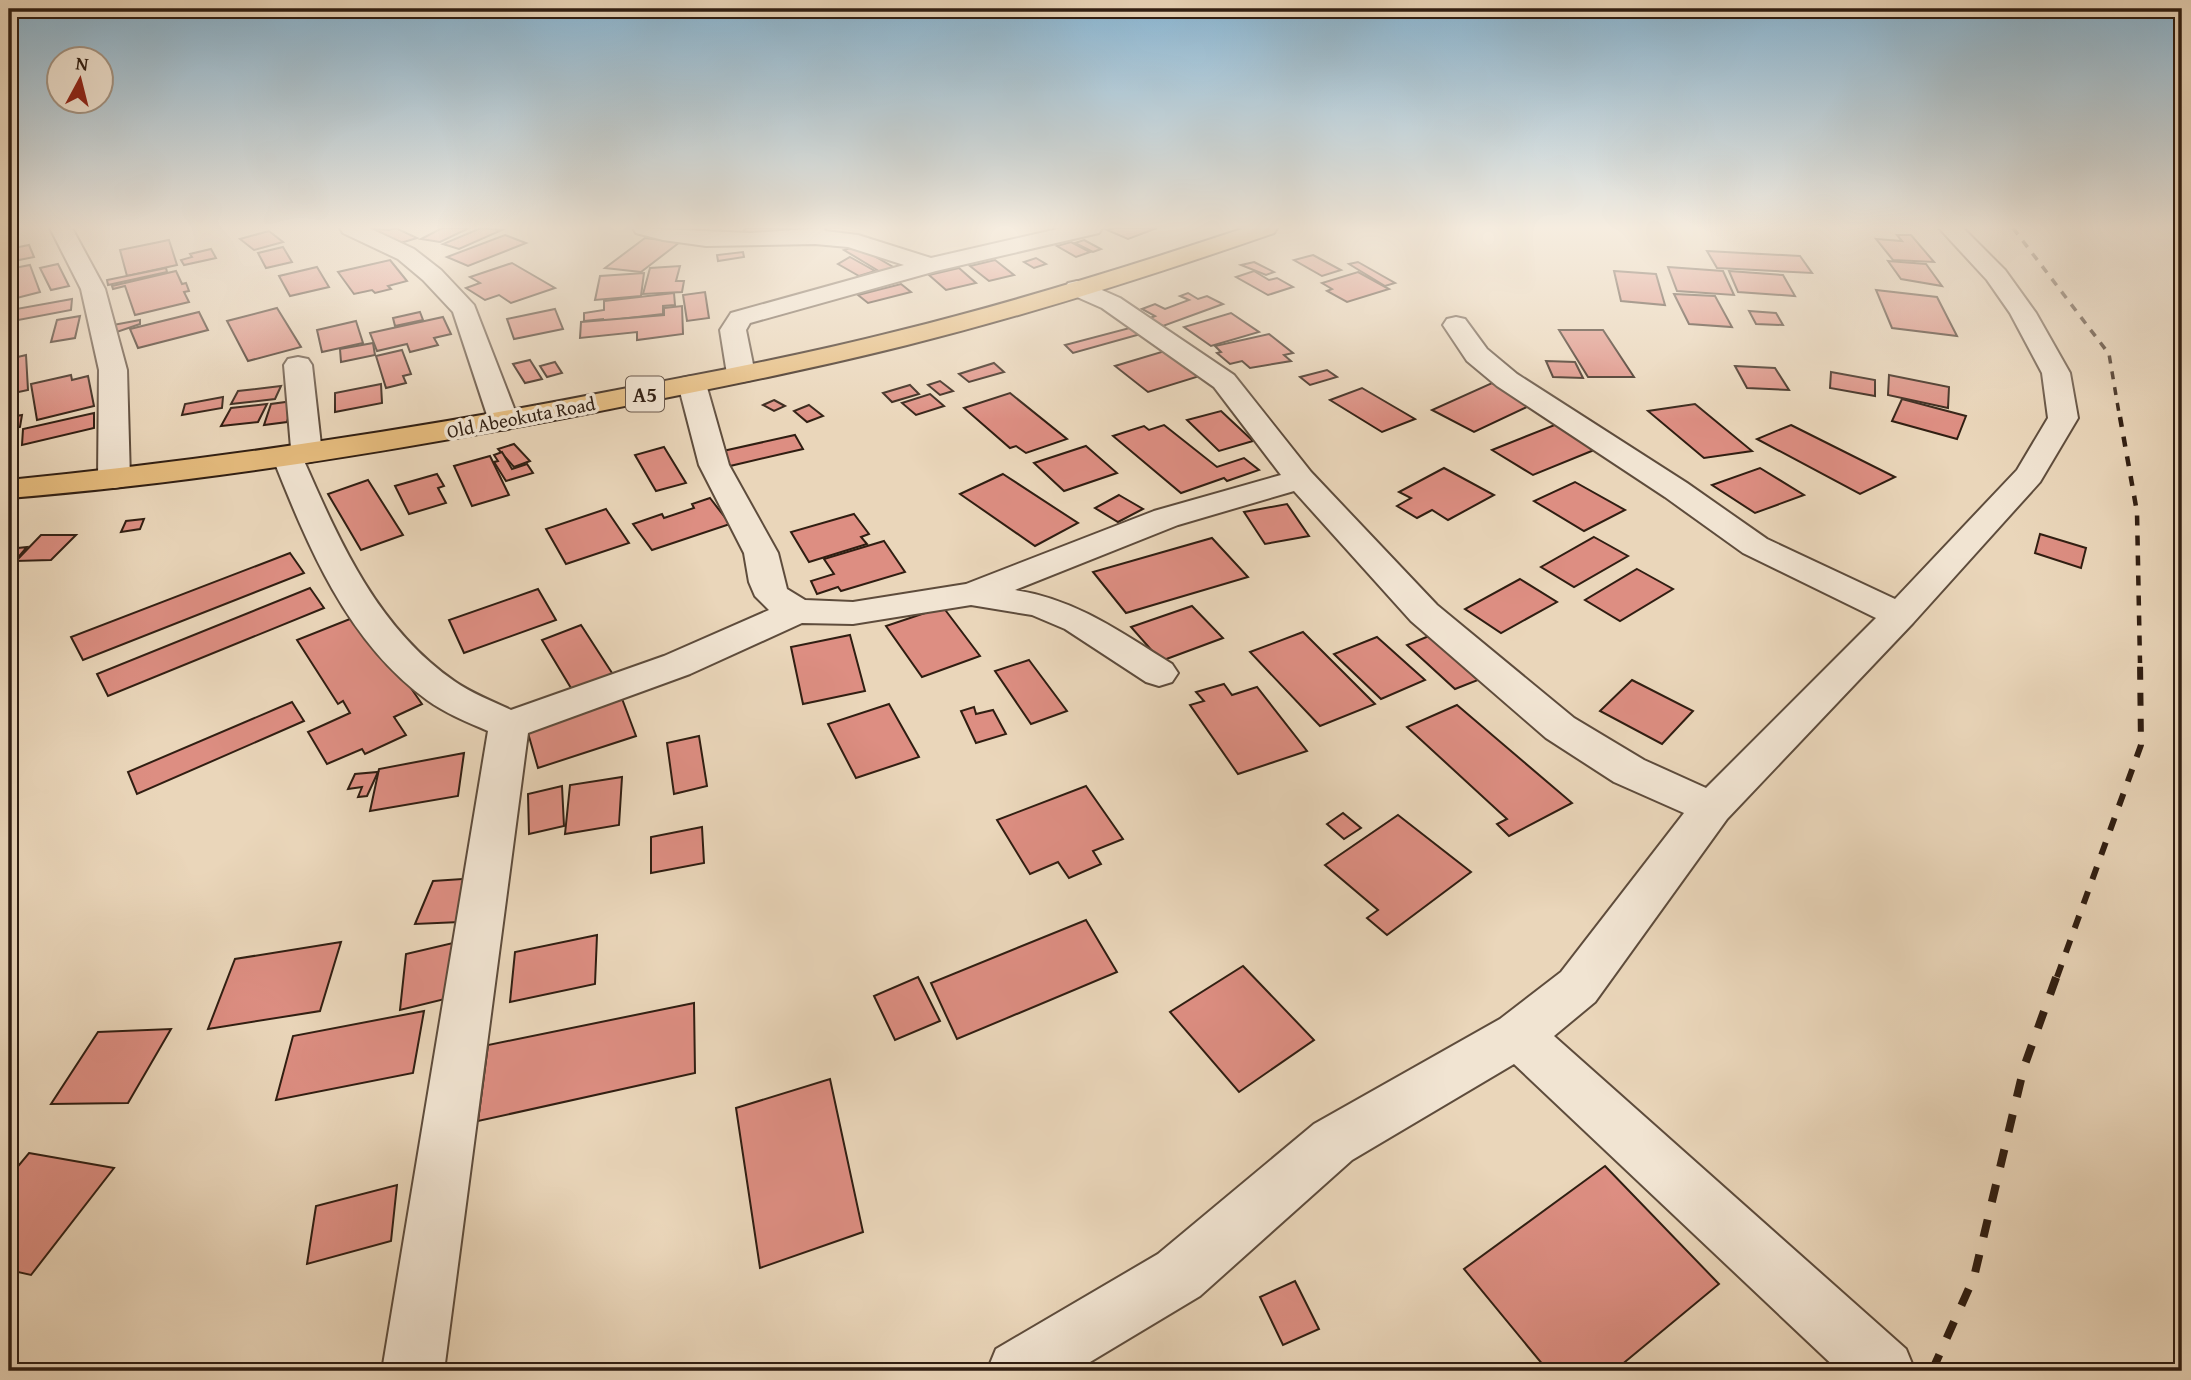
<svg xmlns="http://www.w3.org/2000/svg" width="2191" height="1380" viewBox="0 0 2191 1380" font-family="'Gentium Book Plus',serif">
<rect width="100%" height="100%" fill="#ead6ba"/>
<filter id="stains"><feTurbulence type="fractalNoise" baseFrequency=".00286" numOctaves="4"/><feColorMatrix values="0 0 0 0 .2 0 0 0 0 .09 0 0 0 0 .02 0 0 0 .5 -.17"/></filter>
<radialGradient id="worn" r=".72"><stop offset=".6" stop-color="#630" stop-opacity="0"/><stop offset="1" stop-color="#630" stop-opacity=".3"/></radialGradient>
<!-- building -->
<g fill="#dd8e82" stroke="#301e12" stroke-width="2">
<polygon points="360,228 389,230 396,228 417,238 394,245"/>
<polygon points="442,228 469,228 440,242 421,239"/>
<polygon points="481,228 502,230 459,249 443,244"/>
<polygon points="746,228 796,228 788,237 740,235"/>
<polygon points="1114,228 1157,228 1128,239 1107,230"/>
<polygon points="269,231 283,242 254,250 240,239"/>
<polygon points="505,235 526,243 468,266 447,257"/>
<polygon points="1897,235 1911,235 1934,262 1893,260 1876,239 1902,241"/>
<polygon points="645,238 680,242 641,272 605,268"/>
<polygon points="169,240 177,265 127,276 120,250"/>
<polygon points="1084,240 1101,249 1093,252 1075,243"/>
<polygon points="1071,242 1090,252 1076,257 1057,246"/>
<polygon points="29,245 34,257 9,262 9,249"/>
<polygon points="857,246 895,268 882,273 844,250"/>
<polygon points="283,247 292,262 266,268 258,253"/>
<polygon points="211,249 216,258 184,265 181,260 192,257 190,254"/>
<polygon points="1707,251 1800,256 1812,273 1717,268"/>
<polygon points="743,252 744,257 718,261 717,255"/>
<polygon points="1313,255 1341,270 1322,276 1294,260"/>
<polygon points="850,257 875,271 859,276 838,264"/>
<polygon points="1036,258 1046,264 1034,268 1024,262"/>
<polygon points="390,260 407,281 388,286 391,289 375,293 372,290 354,294 338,272"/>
<polygon points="995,260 1014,275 989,281 970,266"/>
<polygon points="1888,261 1926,264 1942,286 1901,279"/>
<polygon points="1254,262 1274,272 1266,275 1241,265"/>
<polygon points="1358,262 1395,283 1385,286 1349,264"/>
<polygon points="512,263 555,288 511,303 499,295 485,300 466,288 480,283 470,277"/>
<polygon points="58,264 69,286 51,290 40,268"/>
<polygon points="30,265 40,292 9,300 9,269"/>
<polygon points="680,266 676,281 684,281 682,292 643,294 650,268"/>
<polygon points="317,267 329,287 290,296 279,276"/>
<polygon points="1668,267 1723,271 1734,295 1677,291"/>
<polygon points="166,268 167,272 108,285 107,280"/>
<polygon points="959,268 976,283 946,290 929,275"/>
<polygon points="176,271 182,284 186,283 189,291 184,292 189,302 135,315 125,286 113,289 112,286"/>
<polygon points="1254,271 1269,280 1277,278 1293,287 1268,295 1236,277"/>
<polygon points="1614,271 1656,274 1665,305 1621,301"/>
<polygon points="1729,271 1783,275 1795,296 1738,292"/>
<polygon points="1358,272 1389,289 1347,302 1327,291 1332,289 1322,283"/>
<polygon points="644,273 641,296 595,300 600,276"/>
<polygon points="901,284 911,292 868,303 858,295"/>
<polygon points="1876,290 1937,297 1957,336 1892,328"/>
<polygon points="705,292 709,318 687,321 683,295"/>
<polygon points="674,293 675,305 663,306 663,314 603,321 603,319 584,321 584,313 604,310 604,301"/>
<polygon points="1188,293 1198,299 1207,296 1223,304 1163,326 1150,318 1155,316 1142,309 1155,304 1165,309 1189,300 1180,296"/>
<polygon points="1674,294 1715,296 1732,327 1689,324"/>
<polygon points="72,299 71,310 13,321 16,309"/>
<polygon points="682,306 683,334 637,340 637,332 580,338 581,322 664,315 664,308"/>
<polygon points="277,308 301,347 248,361 227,321"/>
<polygon points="555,309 563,329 514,339 507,319"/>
<polygon points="1749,311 1776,313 1783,325 1756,324"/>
<polygon points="199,312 208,330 138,348 130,329"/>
<polygon points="420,312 423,320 395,326 393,318"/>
<polygon points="1231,313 1259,332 1211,346 1184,327"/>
<polygon points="80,316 75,338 51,342 57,320"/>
<polygon points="443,317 451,334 434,338 438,345 410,352 407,344 377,351 370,333"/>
<polygon points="140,320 140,324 114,333 113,325"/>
<polygon points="356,321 363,343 322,352 317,330"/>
<polygon points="1137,326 1148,335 1137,335 1073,353 1065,345"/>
<polygon points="1559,330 1603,330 1634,377 1588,377"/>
<polygon points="1269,334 1293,353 1284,355 1291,361 1250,368 1242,361 1230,364 1217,353 1221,352 1215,346"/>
<polygon points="373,343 375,355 341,362 340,349"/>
<polygon points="402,350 411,374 403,376 406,383 386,388 376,356"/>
<polygon points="1168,350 1203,375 1148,392 1115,366"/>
<polygon points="26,355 28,390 9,394 9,359"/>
<polygon points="530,360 542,379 525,383 513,364"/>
<polygon points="1546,361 1575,362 1583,378 1553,377"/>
<polygon points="555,362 562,373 547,377 540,366"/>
<polygon points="994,363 1004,372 969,382 959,374"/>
<polygon points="1735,366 1775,368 1789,390 1747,388"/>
<polygon points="1327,370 1337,377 1310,385 1300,377"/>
<polygon points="1831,372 1875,380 1875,396 1830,388"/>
<polygon points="71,375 72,380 88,376 94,406 37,420 31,384"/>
<polygon points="1889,375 1949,387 1948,408 1888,395"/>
<polygon points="940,381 953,391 940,395 928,385"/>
<polygon points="1492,383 1533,404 1474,432 1432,410"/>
<polygon points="381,384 382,403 335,412 335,393"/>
<polygon points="910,385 919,394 892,402 883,393"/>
<polygon points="281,386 275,399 231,404 238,391"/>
<polygon points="1362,388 1415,419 1382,432 1330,400"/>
<polygon points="1010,393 1067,439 1026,453 1016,446 1010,448 964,408"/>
<polygon points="930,394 944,406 916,415 902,403"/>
<polygon points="11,396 9,406 17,405 16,416 22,415 20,427 9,429 9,397"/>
<polygon points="223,397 222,408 182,415 185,404"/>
<polygon points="1902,399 1966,416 1957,439 1892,421"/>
<polygon points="774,400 785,406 774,411 763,405"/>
<polygon points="293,401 287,422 264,425 271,404"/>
<polygon points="267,404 258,422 221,426 231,408"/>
<polygon points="1695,404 1752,451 1704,458 1648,411"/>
<polygon points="809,405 823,416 807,422 794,411"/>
<polygon points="1221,411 1253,441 1219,451 1187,420"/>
<polygon points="94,413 94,428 22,445 23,429"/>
<polygon points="1557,424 1599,448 1533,475 1492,450"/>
<polygon points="1164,425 1217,467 1244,458 1259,470 1227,481 1224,478 1181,493 1113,436 1144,426 1149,430"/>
<polygon points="1791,425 1895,477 1860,494 1757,439"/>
<polygon points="795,435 803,449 730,466 723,451"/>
<polygon points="514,444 530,461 514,467 498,449"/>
<polygon points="1086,446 1117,473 1064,491 1034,463"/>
<polygon points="664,447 686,483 656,491 635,455"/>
<polygon points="502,452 512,469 527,464 533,473 506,481 494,462 498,461 494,455"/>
<polygon points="490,456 509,495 472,506 454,466"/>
<polygon points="1444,468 1494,495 1448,520 1432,510 1417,518 1397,506 1411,498 1399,492"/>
<polygon points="1760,468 1804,495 1755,513 1712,485"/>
<polygon points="437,474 444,486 438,488 446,503 409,514 395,486"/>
<polygon points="1003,474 1078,523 1035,546 960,494"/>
<polygon points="368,480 403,535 361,550 328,494"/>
<polygon points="1575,482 1625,510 1584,531 1534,501"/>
<polygon points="1119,495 1143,509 1118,522 1095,508"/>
<polygon points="710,498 730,524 652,550 633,524 662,514 664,518 694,508 692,504"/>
<polygon points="1287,504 1309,536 1265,544 1244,512"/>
<polygon points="606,509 629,543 566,564 546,529"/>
<polygon points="854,514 869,534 861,537 867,544 809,562 791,532"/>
<polygon points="144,519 140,529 121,532 126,521"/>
<polygon points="2040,534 2086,548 2081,568 2035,553"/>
<polygon points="41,535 76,535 51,560 16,561"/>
<polygon points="1594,537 1628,556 1574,587 1541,567"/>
<polygon points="1212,538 1248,577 1126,613 1093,572"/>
<polygon points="884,541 905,572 841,591 838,587 817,594 811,581 834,574 824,559"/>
<polygon points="27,547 9,568 9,549"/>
<polygon points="290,553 304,573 83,660 71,637"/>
<polygon points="1637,569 1673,589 1620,621 1585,600"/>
<polygon points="1520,579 1557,602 1501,633 1465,609"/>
<polygon points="310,588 324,608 108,696 97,674"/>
<polygon points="538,589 556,620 464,653 449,620"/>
<polygon points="1192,606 1223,638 1161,661 1131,627"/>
<polygon points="943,607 980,656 922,677 886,626"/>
<polygon points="360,615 422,704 394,717 406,735 365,754 362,749 327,764 308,732 350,713 343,701 338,704 297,640"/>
<polygon points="581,625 614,676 574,693 542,640"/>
<polygon points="1303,632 1375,704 1320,726 1250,652"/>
<polygon points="850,635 865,691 803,704 791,647"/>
<polygon points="1429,636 1478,680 1455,689 1407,645"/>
<polygon points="1377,637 1425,680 1381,699 1334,654"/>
<polygon points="1029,660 1067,711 1031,724 995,671"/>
<polygon points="1632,680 1693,711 1662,744 1600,711"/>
<polygon points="1224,684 1232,695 1257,687 1307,751 1238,774 1190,705 1204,701 1196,692"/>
<polygon points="621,696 636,736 538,768 526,726"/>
<polygon points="292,702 304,721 137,794 128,772"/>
<polygon points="889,704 919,757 856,778 828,724"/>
<polygon points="1457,705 1572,803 1509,836 1497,824 1507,819 1407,727"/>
<polygon points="974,707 976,714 993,710 1006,734 976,743 961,711"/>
<polygon points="699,736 707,786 674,794 667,743"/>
<polygon points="464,753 458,796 370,811 379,769"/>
<polygon points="378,772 367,796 358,797 362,787 348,789 355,774"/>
<polygon points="622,777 619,825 565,834 570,785"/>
<polygon points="562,786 564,826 529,834 528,794"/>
<polygon points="1086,786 1123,839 1093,851 1101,864 1069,878 1058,862 1030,874 997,820"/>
<polygon points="1343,813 1361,828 1344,839 1327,824"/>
<polygon points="1398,815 1471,872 1387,935 1367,918 1378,910 1325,865"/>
<polygon points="702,827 704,863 651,873 651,837"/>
<polygon points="477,878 460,922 415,924 433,881"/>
<polygon points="1086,920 1117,972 957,1039 931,983"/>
<polygon points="597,935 595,984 510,1002 515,952"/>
<polygon points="341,942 320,1011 208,1029 235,959"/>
<polygon points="453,943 449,998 400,1010 406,954"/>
<polygon points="1243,966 1314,1040 1239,1092 1170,1012"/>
<polygon points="918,977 940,1021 895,1040 874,996"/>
<polygon points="694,1003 695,1073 478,1121 488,1045"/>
<polygon points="424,1011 413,1073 276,1100 293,1036"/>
<polygon points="171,1029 128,1103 51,1104 98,1032"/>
<polygon points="830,1079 863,1232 760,1268 736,1108"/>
<polygon points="29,1153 114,1168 31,1275 9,1270 9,1177"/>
<polygon points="1605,1166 1719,1284 1614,1371 1548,1371 1464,1269"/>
<polygon points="397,1185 391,1241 307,1264 316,1206"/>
<polygon points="1295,1281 1319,1329 1283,1345 1260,1297"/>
</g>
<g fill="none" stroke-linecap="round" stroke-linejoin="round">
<defs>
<g id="minor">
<polygon points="50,228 72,228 105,289 127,370 130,479 125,486 114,488 103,486 98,479 99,370 81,289"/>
<polygon points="340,228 369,228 414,249 441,270 474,305 519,421 514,427 504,430 494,427 489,421 453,312 423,280 398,259 343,233"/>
<polygon points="633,228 751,233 824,228 825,231 858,235 931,258 1062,228 1102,228 1099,233 936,271 750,323 746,330 755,374 751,380 741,382 731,380 727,374 720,330 731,313 904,265 848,247 815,244 706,246 663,240 636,233"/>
<path d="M1939 228H1963L2005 270 2036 313 2070 373 2078 418 2040 482 1913 623 1727 819 1595 1002 1554 1036 1906 1349 1915 1371H1839L1514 1064 1352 1160 1200 1296 1075 1371H987L996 1349 1158 1254 1314 1124 1500 1019 1561 972 1684 813 1614 782 1546 738 1411 621 1294 491 1178 525 1015 590C1075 599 1121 632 1172 664L1178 673 1172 682 1159 686 1146 682 1065 629 1032 615 971 605 853 624 802 623 690 674 528 733 444 1371H382L488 731C467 722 445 713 427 700 346 641 308 546 272 456L276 450 291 448 284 365 288 359 298 357 308 359 312 365 322 454 318 460 305 463C341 545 378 628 454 681 471 693 492 701 511 710L664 656 769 610 755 596 749 582 744 553 699 465 678 384 682 378 692 376 702 378 706 384 729 465 778 553 787 589 805 600 853 602 966 584 1154 511 1281 475 1214 387 1102 308 1068 293 1065 288 1068 283 1077 281 1086 283 1120 298 1234 375 1311 472 1437 605 1574 718 1644 760 1706 788 1876 618 1743 553 1665 497 1497 386 1467 361 1443 325 1447 319 1456 317 1465 319 1487 349 1517 374 1687 483 1767 539 1895 599 2017 470 2048 418 2042 373 2010 313 1987 280Z"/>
</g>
<path id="trunk" d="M1245 228H1277L1274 233C1153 275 1031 314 907 345 804 371 699 391 595 412 401 450 205 482 9 498V480C212 460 412 430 612 391 707 373 804 355 898 331 1015 302 1131 266 1245 228Z"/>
</defs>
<!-- minor casing -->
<use href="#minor" stroke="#5e4c3c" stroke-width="4"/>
<!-- trunk casing -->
<use href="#trunk" stroke="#301e12" stroke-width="4"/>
<!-- minor -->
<use href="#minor" fill="#f1e4d2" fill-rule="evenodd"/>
<!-- trunk -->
<use href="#trunk" fill="#e5bb7d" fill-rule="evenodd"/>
<!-- rail-far3 -->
<polyline stroke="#301e12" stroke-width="3.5" stroke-dasharray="8 8" stroke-linecap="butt" points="2013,228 2109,354 2120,419"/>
<!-- rail-far2 -->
<polyline stroke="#301e12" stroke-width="4.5" stroke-dasharray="10 10" stroke-linecap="butt" points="2120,417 2137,512 2140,663"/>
<!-- rail-far1 -->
<polyline stroke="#301e12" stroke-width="6" stroke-dasharray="13 13" stroke-linecap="butt" points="2057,977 2141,745 2140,661"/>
<!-- rail -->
<polyline stroke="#301e12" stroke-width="8" stroke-dasharray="18 18" stroke-linecap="butt" points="1932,1371 1974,1277 2024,1067 2057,975"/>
</g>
<!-- sky -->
<linearGradient id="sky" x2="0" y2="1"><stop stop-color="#88b6d4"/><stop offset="0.54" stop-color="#f6ede0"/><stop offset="1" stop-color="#f6ede0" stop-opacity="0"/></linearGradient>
<rect width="2191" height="421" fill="url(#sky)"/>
<g text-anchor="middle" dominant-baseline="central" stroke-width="7" stroke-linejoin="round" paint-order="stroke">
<!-- far-street labels -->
<g font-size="19" fill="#301e12" stroke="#f1e4d2">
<text transform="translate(521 417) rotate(-11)">Old Abeokuta Road</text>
</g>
<!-- shield labels -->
<rect fill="#f1e4d2" stroke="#6a594c" stroke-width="2" x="626" y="376.5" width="38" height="35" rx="5"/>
<g font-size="21" font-weight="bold" fill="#301e12">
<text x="645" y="394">A5</text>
</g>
</g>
<!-- margin -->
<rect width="2191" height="1380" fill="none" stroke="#ead6ba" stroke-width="35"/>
<rect x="10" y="10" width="2170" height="1359" fill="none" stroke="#301e12" stroke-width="3.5"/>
<rect x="18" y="18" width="2156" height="1345" fill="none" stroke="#301e12" stroke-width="2"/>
<!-- north arrow -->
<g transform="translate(80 80) rotate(7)"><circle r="33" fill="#f1e4d2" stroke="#a49585" stroke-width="2"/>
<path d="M0-5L12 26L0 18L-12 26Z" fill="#8f2418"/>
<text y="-10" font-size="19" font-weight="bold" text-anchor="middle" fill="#301e12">N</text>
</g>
<rect width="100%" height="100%" filter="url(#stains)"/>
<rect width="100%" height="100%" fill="url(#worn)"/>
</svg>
